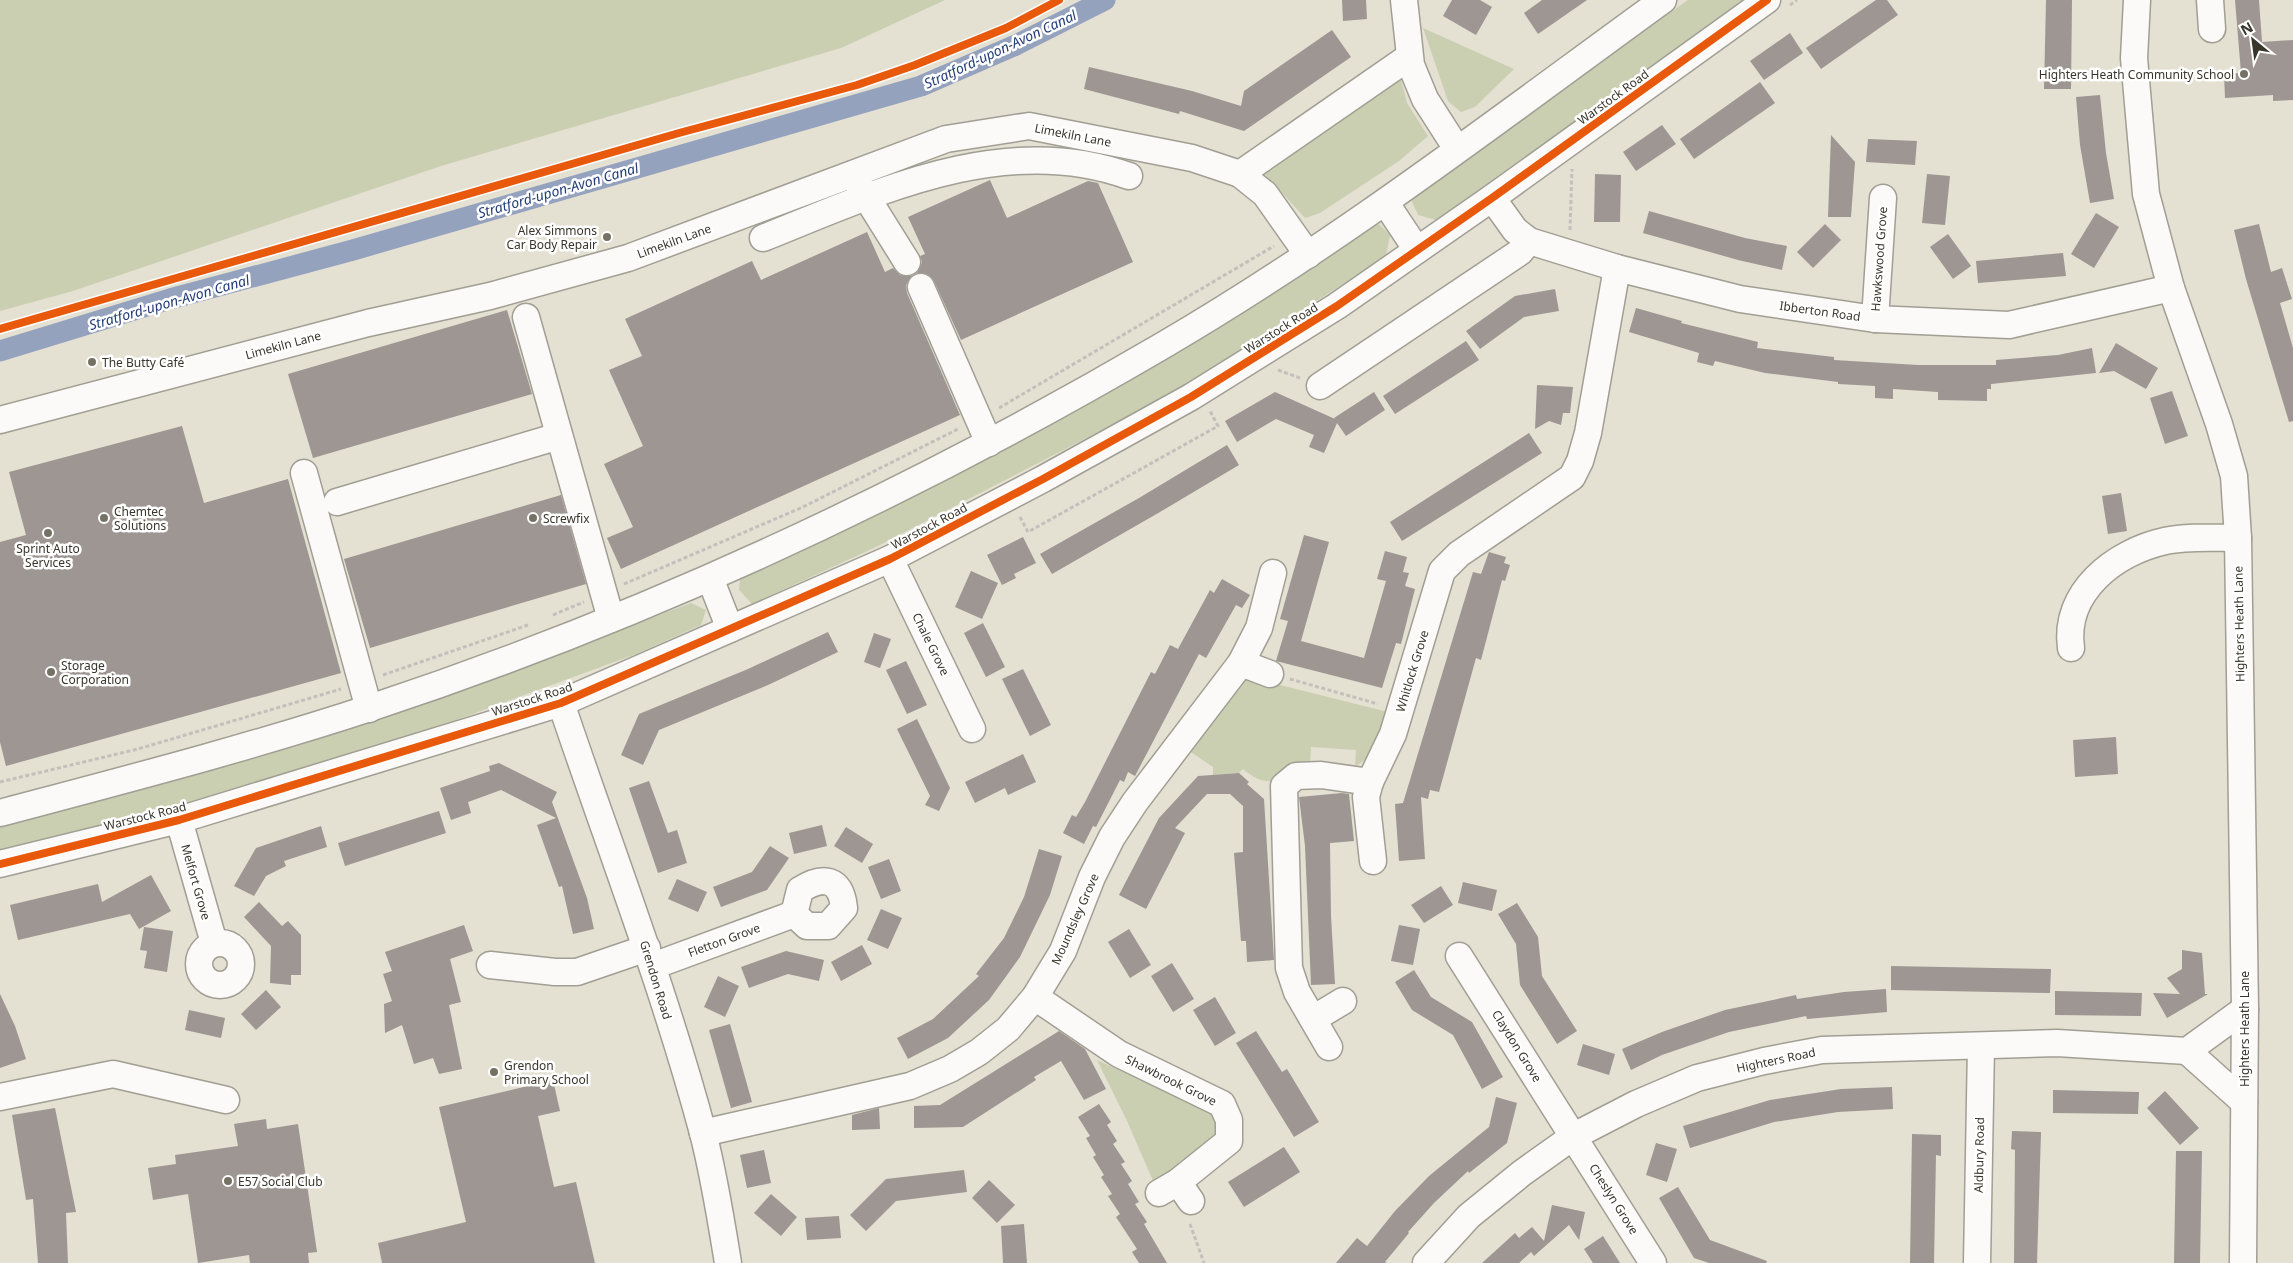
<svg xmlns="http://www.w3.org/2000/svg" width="2293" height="1263" viewBox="0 0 2293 1263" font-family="'Noto Sans',sans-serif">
<rect width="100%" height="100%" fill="#e4e0d2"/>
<!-- green -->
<g fill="#cacfb2">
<polygon points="0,0 945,0 841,48 441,166 73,291 0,311"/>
<polygon points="1688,0 1744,0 1436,220 1418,215 1410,197"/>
<polygon points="1423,28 1514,69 1475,107 1461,112 1448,101"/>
<polygon points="1400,75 1407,103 1428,136 1399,161 1320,213 1305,218 1261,170"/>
<polygon points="1379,224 1390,235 1386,256 1181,389 876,547 752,604 739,590 740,578 1362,231"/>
<polygon points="691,603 706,610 701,625 636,654 386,746 152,814 0,851 0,822 106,797 298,746 530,664"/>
<path d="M1252 678 1388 712C1380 732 1376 757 1355 766L1356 750 1311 747 1310 764C1283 778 1270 792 1243 769L1239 773 1213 775V767L1185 748 1241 680Z"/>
<polygon points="1097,1060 1214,1114 1218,1130 1217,1142 1154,1183 1127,1121"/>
</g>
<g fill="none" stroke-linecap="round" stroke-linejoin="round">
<!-- canal -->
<polyline stroke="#94a2be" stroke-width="21" points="0,351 170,299 353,250 921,86 1016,45 1105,0"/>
</g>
<!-- building -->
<g fill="#9d9692">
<polygon points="1342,0 1366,0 1367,19 1343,21"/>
<polygon points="1452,0 1480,0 1492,7 1476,35 1443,16"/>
<polygon points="1542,0 1587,0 1538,34 1524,13"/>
<polygon points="1876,0 1887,0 1898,15 1821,69 1806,48"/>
<polygon points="2046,0 2072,0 2071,89 2044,89"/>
<polygon points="2235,0 2259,0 2262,42 2293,40 2293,100 2273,101 2273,95 2225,98 2224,74 2241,73"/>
<polygon points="1332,30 1351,57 1244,131 1180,111 1179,114 1084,89 1089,67 1192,91 1241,106 1244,91"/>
<polygon points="1790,33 1803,53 1764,80 1750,61"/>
<polygon points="1760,82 1775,103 1694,159 1680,139"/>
<polygon points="2100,95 2106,153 2114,199 2090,203 2080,145 2076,97"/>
<polygon points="1662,125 1676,144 1636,171 1623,152"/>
<polygon points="1831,135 1855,162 1851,217 1828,217"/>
<polygon points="1868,139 1917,141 1915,165 1866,162"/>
<polygon points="1595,174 1621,175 1620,222 1594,222"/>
<polygon points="1927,174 1950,176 1945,225 1922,223"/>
<polygon points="990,180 1007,218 1088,181 1098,183 1133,262 961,340 934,281 929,275 917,273 922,262 920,256 925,254 908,217"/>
<polygon points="1649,211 1745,238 1787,246 1782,270 1738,260 1643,233"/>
<polygon points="2096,213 2119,227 2094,268 2071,254"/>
<polygon points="1825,224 1841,240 1813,268 1797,252"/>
<polygon points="2259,224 2271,272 2282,268 2292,299 2280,303 2293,348 2293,421 2289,422 2246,279 2234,230"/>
<polygon points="867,232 885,272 893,268 900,275 912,276 906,285 907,293 960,415 621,569 607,538 633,527 604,464 643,446 609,370 642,356 625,319 752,261 761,280"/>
<polygon points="1948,234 1971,266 1953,279 1930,247"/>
<polygon points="2063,253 2066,276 1978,283 1976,261"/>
<polygon points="1555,289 1559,311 1524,317 1480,349 1466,331 1515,296"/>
<polygon points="1636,308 1682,321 1681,323 1758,342 1757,348 1834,357 1834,360 1918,365 1996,365 1996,360 2058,355 2092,348 2096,373 1991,384 1991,389 1987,389 1987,401 1938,400 1938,392 1893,389 1893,399 1875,398 1875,386 1838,384 1838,382 1765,373 1715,361 1713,366 1697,362 1699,353 1629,332"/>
<polygon points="507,310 532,394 313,458 288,374"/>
<polygon points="1466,341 1479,360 1395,414 1383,396"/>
<polygon points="2116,343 2158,368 2146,389 2114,371 2099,373"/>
<polygon points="1537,385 1573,387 1570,413 1563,413 1561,425 1549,421 1535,429"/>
<polygon points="2172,391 2188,436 2165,444 2150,398"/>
<polygon points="1275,392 1335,419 1334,418 1374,392 1385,410 1346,436 1337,423 1324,453 1309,447 1314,435 1276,419 1237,442 1225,421"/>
<polygon points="182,426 204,503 288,479 341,673 6,766 0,742 0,542 26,535 9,472"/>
<polygon points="1529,433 1542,453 1402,541 1390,522"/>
<polygon points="1227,445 1239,465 1160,512 1052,574 1040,554 1139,498"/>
<polygon points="2121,493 2127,531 2108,534 2102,496"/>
<polygon points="561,495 586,584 370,648 344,559"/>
<polygon points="1304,535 1329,542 1301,641 1364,658 1386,581 1377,579 1385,551 1407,557 1403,572 1409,573 1405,586 1415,589 1401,644 1396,643 1382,688 1276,661 1288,621 1280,619"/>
<polygon points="1023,537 1036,563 1014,574 1016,578 1002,585 987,555"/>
<polygon points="1489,552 1506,557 1504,563 1510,565 1505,581 1502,580 1481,660 1476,658 1439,792 1430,790 1428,799 1421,797 1425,859 1399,861 1395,804 1403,803 1473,572 1481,574"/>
<polygon points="971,571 998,583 982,619 955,607"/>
<polygon points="1222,579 1250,595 1242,608 1236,605 1206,658 1199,654 1135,776 1128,772 1124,782 1120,780 1096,827 1093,826 1084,844 1063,833 1072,815 1076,817 1085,802 1151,672 1155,674 1170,645 1178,649 1210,590 1214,593"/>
<polygon points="983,623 1005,667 986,677 964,633"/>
<polygon points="828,632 838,652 768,685 659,730 643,765 621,755 639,714 748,669"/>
<polygon points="874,633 891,639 880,668 864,662"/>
<polygon points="906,661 927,705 907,714 886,670"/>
<polygon points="1023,669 1051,725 1030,736 1002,679"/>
<polygon points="917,719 950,788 939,811 925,805 930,796 897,729"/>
<polygon points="2116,737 2118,774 2075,777 2073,740"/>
<polygon points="1023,754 1036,782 1008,795 1005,788 975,803 965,782"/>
<polygon points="499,763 557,792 552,802 587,898 594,929 573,934 562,886 559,887 537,825 556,818 501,790 468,802 471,813 451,820 440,788 490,771 489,766"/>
<polygon points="1239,773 1249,782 1247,784 1264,799 1274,960 1247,962 1246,941 1241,941 1234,853 1243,852 1243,806 1230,794 1207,794 1175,828 1185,833 1146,909 1119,895 1159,818 1198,776"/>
<polygon points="649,781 668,833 677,830 687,863 658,873 629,788"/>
<polygon points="1342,793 1349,794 1354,841 1330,843 1331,916 1335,984 1311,985 1305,846 1299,797"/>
<polygon points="439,811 446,833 345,866 338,843"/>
<polygon points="822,825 827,846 794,854 789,833"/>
<polygon points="321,826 327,847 284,861 286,866 266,876 254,896 234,886 256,848"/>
<polygon points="846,827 873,844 862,863 834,846"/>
<polygon points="770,846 789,858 767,890 721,907 713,887 752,872"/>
<polygon points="1039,849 1062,856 1050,895 1020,957 989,1000 948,1038 908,1059 897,1038 933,1019 979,976 976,974 1004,938 1024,897"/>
<polygon points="889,859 901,891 881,899 868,867"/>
<polygon points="151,875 171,911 139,929 130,914 18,940 10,905 98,884 102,902"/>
<polygon points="677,879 707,892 698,912 668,899"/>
<polygon points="1463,882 1497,890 1492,911 1458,903"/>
<polygon points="1441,886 1453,905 1424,923 1411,905"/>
<polygon points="259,902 282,926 288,921 301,935 301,975 291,975 291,985 270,983 271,946 244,917"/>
<polygon points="1517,903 1538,937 1542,976 1577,1031 1557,1044 1520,985 1516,944 1498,914"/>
<polygon points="881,909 902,918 888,949 867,940"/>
<polygon points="464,925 473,951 450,959 461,1002 449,1005 462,1069 439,1074 433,1058 414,1064 402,1025 385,1033 384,1004 392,1001 383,974 392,971 385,952"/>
<polygon points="1399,925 1420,929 1413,965 1391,961"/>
<polygon points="144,927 173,931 167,972 144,968 147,951 140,950"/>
<polygon points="1129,929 1151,965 1130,978 1108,942"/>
<polygon points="862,945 872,964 841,981 831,962"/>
<polygon points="2182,950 2202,953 2205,994 2208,994 2167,1018 2153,993 2180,994 2167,978 2182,969"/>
<polygon points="786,951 824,960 819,981 788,974 749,988 741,967"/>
<polygon points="1172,963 1194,999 1173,1012 1151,976"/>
<polygon points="1891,966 2051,969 2050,993 1891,990"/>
<polygon points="1414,970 1431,997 1472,1022 1503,1077 1482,1089 1453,1035 1412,1010 1395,982"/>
<polygon points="718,976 739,986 725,1017 704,1007"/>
<polygon points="1886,989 1887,1012 1807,1019 1806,1016 1729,1032 1662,1055 1631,1070 1622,1049 1662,1032 1725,1010 1796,995 1797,999 1844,992"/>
<polygon points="266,990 281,1007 256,1030 241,1014"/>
<polygon points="2055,991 2142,993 2141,1016 2055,1015"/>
<polygon points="0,994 15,1026 26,1059 0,1068"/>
<polygon points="1215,997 1236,1033 1215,1046 1193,1010"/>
<polygon points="189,1010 225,1018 221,1038 185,1030"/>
<polygon points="730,1024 752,1102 731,1108 709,1030"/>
<polygon points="1059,1031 1085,1049 1106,1089 1084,1100 1061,1061 1034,1077 1036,1080 963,1127 914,1128 914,1106 940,1105"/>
<polygon points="1256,1031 1282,1072 1287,1069 1319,1122 1294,1137 1236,1043"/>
<polygon points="1583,1044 1615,1054 1609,1075 1577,1065"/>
<polygon points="553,1080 560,1111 538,1116 554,1187 576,1182 595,1263 382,1263 378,1243 466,1222 439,1107"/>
<polygon points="1892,1087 1893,1109 1838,1112 1774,1122 1690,1148 1683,1126 1770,1100 1841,1089"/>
<polygon points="2053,1090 2139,1092 2138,1114 2053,1113"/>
<polygon points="2165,1091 2199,1128 2180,1145 2147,1108"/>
<polygon points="1496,1097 1517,1103 1507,1143 1469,1173 1468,1171 1434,1203 1408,1232 1409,1233 1385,1262 1387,1263 1336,1263 1357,1238 1367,1246 1395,1211 1429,1176 1489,1127"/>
<polygon points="1099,1104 1111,1122 1107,1125 1117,1141 1113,1144 1125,1162 1121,1164 1132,1181 1128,1184 1139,1202 1135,1204 1147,1222 1144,1224 1167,1263 1139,1263 1132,1252 1137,1249 1116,1217 1120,1214 1108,1196 1112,1194 1101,1177 1104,1175 1093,1157 1096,1155 1086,1138 1090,1136 1078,1117"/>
<polygon points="55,1108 76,1212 66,1213 68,1263 38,1263 33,1199 26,1200 12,1115"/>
<polygon points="879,1108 880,1129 852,1130 852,1115"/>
<polygon points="266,1119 267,1129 298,1124 317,1252 308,1253 309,1263 250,1263 249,1255 198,1263 188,1194 153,1200 148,1168 176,1164 175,1155 238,1146 234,1124"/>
<polygon points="2012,1131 2041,1132 2037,1263 2014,1263 2015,1150 2011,1149"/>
<polygon points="1912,1134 1941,1135 1941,1156 1936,1155 1934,1263 1910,1263"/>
<polygon points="1656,1143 1677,1149 1667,1182 1646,1175"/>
<polygon points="1284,1147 1300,1172 1244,1207 1228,1182"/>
<polygon points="764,1150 771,1183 747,1188 740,1155"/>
<polygon points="2176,1151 2202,1151 2200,1263 2174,1263"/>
<polygon points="964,1170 967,1192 896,1201 866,1231 850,1215 886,1179"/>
<polygon points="989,1180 1015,1205 997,1223 972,1198"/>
<polygon points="1678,1187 1710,1240 1767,1261 1766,1263 1709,1263 1694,1258 1659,1198"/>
<polygon points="771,1194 797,1217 781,1236 754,1213"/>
<polygon points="1552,1205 1585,1212 1579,1240 1569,1225 1534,1256 1531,1252 1519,1263 1482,1263 1515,1233 1519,1238 1532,1227 1544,1241"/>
<polygon points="839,1216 841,1238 807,1240 805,1218"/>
<polygon points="1024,1224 1027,1263 1003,1263 1001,1226"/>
<polygon points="1603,1236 1620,1263 1593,1263 1584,1249"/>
</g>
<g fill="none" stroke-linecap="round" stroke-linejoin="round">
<defs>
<g id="minor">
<polyline points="1404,0 1411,65 1425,99 1457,149"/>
<polyline points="2137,0 2134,58 2146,194 2171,288 2219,424 2234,476 2238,538 2245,1009 2243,1263"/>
<polyline points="2210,0 2212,29"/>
<polyline points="1240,174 1409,57"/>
<polyline points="857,182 907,262"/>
<polyline points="1492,198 1515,230 1529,241 1617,268 1740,299 1875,319 2009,325 2171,288"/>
<polyline points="1385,202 1417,250"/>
<path d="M763 238C878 192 1005 131 1129 176"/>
<polyline points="921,287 989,443"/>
<polyline points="526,317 611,619"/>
<polyline points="1875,319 1883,198"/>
<polyline points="1320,386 1520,252 1529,241"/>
<polyline points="0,420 368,323 490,296 628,258 946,139 1029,126 1192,158 1240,174 1265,194 1308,255"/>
<polyline points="304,473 369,709"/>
<polyline points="337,502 559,436"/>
<polyline points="890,559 972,729"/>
<polyline points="710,578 730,629"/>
<path d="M2071 648C2063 592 2115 552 2165 541 2188 536 2214 538 2238 538"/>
<polyline points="1241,663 1270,674"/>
<path d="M561 703C609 846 664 987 703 1133 714 1175 721 1220 728 1263"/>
<polyline points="1370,782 1366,797 1373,861"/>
<path d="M0 813C124 780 248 748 370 708 646 617 911 493 1162 346 1337 244 1499 119 1663 0"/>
<polyline points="179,820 214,943"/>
<polyline points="0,864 179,820 561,703 890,559 1043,479 1191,397 1337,306 1492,198 1767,0"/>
<circle cx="220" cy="964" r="21"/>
<polyline points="1459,956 1653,1263"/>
<polyline points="490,965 555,972 577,972 647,948"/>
<path d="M653 966 794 914 800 890C823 875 841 878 844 908L828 926H807L794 914"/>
<polyline points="1035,997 1119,1054 1222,1104 1229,1120 1229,1141 1178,1182 1159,1193"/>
<polyline points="1313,1019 1343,1001"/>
<polyline points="1329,1047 1297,992 1289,968 1284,786 1296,776 1321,775 1370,782 1393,734 1442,571 1459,554 1572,477 1580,461 1588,433 1617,268"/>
<polyline points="2187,1051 2244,1102"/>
<polyline points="0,1097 113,1074 226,1100"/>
<polyline points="703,1133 910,1086 950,1069 979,1052 1008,1029 1035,997 1063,951 1092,877 1112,837 1135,802 1241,663 1259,628 1273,573"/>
<polyline points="1178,1182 1191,1201"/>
<polyline points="1426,1263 1469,1216 1522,1173 1574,1136 1636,1104 1697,1078 1764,1061 1822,1050 2057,1043 2187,1051 2245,1009"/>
<polyline points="1977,1263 1981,1046"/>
</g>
</defs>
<!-- minor casing -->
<use href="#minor" stroke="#a19e93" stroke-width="29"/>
<!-- path -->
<g stroke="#c3c0bc" stroke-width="3" stroke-dasharray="4 2.5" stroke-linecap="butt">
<polyline points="1790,5 1797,0"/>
<polyline points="1570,230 1572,169"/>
<polyline points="1278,370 1300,378"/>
<polyline points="999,408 1274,246"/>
<polyline points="1020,517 1028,532 1218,426 1210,411"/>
<polyline points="624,584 803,507 958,429"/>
<polyline points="553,615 584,602"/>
<polyline points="383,675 528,625"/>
<polyline points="1290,679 1378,704"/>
<polyline points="0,782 138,749 341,689"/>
<polyline points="1190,1224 1204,1263"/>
</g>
<!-- minor -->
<use href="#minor" stroke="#fbfaf8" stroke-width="26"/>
<defs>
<g id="cycleway">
<polyline points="0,329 679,133 857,85 915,65 1006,28 1059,0"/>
<polyline points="0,864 179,820 561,703 890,559 1043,479 1191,397 1337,306 1492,198 1767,0"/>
</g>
</defs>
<!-- cycleway casing -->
<use href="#cycleway" stroke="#fff" stroke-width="11"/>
<!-- cycleway -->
<use href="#cycleway" stroke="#e8590c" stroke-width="8"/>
</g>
<!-- markers -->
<g fill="#747165" stroke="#fff" stroke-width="2">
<circle cx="2244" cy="74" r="5"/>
<circle cx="607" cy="237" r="5"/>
<circle cx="92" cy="362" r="5"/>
<circle cx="104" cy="518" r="5"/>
<circle cx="533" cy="518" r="5"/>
<circle cx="48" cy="533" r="5"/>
<circle cx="51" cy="672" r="5"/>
<circle cx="494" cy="1072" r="5"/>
<circle cx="228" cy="1181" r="5"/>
</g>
<g text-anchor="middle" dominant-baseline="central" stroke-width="5" stroke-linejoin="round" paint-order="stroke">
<!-- poi labels -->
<g font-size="12" fill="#38352b" stroke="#fff" text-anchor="start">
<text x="2234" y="74" text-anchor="end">Highters Heath Community School</text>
<text x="597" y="230" text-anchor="end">Alex Simmons<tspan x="597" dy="14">Car Body Repair</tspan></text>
<text x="102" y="362">The Butty Café</text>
<text x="114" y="511">Chemtec<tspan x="114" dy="14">Solutions</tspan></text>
<text x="543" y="518">Screwfix</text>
<text x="48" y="548" text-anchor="middle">Sprint Auto<tspan x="48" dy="14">Services</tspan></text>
<text x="61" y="665">Storage<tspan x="61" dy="14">Corporation</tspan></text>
<text x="504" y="1065">Grendon<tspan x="504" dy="14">Primary School</tspan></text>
<text x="238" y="1181">E57 Social Club</text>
</g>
<!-- street labels -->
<g font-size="12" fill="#38352b" stroke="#fff">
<text transform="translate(1613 97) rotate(-36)">Warstock Road</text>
<text transform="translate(1073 135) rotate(11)">Limekiln Lane</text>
<text transform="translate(674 241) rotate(-20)">Limekiln Lane</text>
<text transform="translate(1879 259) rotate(-86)">Hawkswood Grove</text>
<text transform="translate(1820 311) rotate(8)">Ibberton Road</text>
<text transform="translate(1281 328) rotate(-32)">Warstock Road</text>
<text transform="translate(283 345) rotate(-15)">Limekiln Lane</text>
<text transform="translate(929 526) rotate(-28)">Warstock Road</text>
<text transform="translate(2239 624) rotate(-91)">Highters Heath Lane</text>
<text transform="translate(931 644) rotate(64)">Chale Grove</text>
<text transform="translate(1412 671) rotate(-73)">Whitlock Grove</text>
<text transform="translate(532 699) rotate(-18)">Warstock Road</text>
<text transform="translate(145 816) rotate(-14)">Warstock Road</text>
<text transform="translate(196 882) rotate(74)">Melfort Grove</text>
<text transform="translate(1075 919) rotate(-66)">Moundsley Grove</text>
<text transform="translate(724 940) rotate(-20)">Fletton Grove</text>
<text transform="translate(656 980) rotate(73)">Grendon Road</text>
<text transform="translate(2244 1029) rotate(-90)">Highters Heath Lane</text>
<text transform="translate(1517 1046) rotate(58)">Claydon Grove</text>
<text transform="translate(1776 1060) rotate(-12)">Highters Road</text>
<text transform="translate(1171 1080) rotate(26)">Shawbrook Grove</text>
<text transform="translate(1979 1155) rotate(-89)">Aldbury Road</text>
<text transform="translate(1614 1199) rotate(58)">Cheslyn Grove</text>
</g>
<!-- water labels -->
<g font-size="14" font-style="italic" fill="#243e78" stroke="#fff">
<text transform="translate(1000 49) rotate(-25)">Stratford-upon-Avon Canal</text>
<text transform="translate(558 190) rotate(-16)">Stratford-upon-Avon Canal</text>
<text transform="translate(169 302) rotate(-16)">Stratford-upon-Avon Canal</text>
</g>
</g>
<!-- north arrow -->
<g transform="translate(2253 40) rotate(331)" stroke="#ffffff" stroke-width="4" paint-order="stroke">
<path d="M0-4L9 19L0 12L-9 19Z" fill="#38352b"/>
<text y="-8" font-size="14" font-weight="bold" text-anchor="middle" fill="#38352b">N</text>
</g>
</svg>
